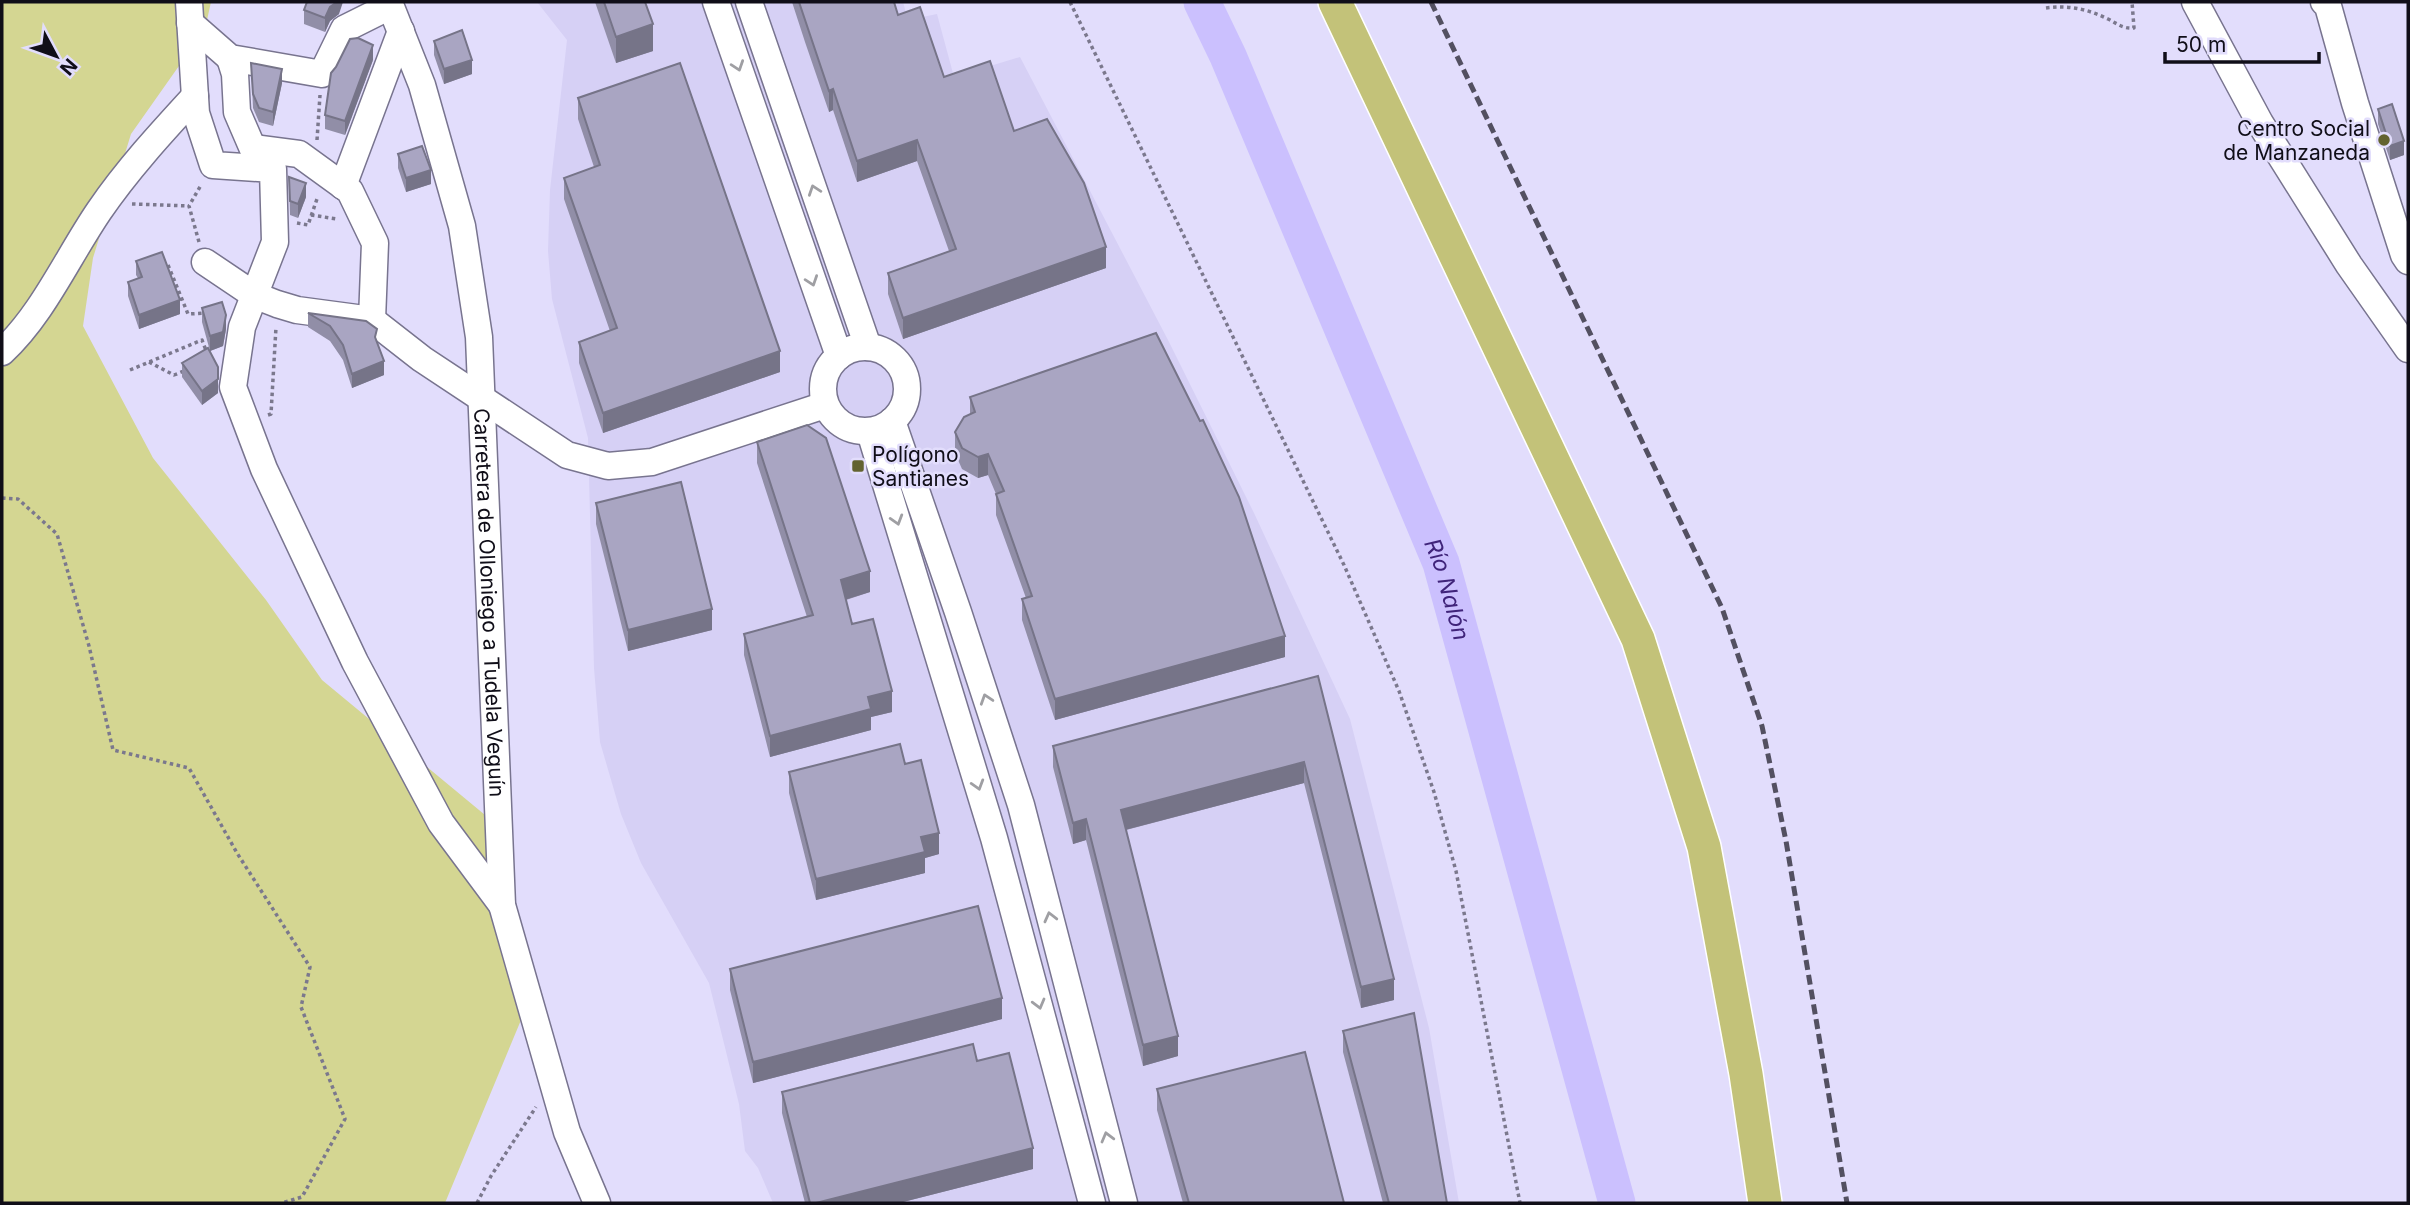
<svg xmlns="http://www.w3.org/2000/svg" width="2410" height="1205" viewBox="0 0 2410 1205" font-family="Inter,sans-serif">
<rect width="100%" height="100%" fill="#e2ddfc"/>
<!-- built -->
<polygon fill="#d6d0f5" points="537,2 903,2 908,20 937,14 954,77 1020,57 1168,340 1254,513 1350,719 1429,1028 1459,1203 773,1203 758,1168 745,1151 739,1104 709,983 641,863 621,814 600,742 594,668 588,438 552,299 548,251 550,190 567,40"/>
<!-- green -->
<polygon fill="#d4d692" points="2,2 211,2 205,29 131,134 93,258 83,326 153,458 266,600 322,680 508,834 526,1008 445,1203 2,1203"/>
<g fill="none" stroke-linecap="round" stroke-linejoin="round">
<!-- river -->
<path stroke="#cbc0fe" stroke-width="37" id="s1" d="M1202 2 1228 56 1441 563 1617 1203"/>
<defs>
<g id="minor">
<polyline points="189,2 196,113 213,165 273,169 275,242 242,327 233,387 264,469 355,662 441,823 502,905"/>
<path id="s2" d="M389 2 422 85 462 226 479 337 502 905 567 1132 597 1203"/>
<polyline points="716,2 839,356"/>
<polyline points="749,2 868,347"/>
<polyline points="2195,2 2260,123 2349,265 2408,349"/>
<polyline points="2324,2 2328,6 2355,103 2404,255 2408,261"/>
<polyline points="190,23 230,58 322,74 344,29 390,6"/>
<polyline points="230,58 235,74 237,112 259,163"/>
<polyline points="253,148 299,154 350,191 375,243 372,320"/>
<polyline points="343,186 401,31"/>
<polyline points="205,262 254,295 277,304 297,310 372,320 422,359 567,455 608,466 652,462 825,405"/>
<circle cx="865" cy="389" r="42"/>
<path d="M2 352C43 314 67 258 99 211 127 170 161 133 195 96"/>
<polyline points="892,421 958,612 1021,805 1124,1203"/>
<polyline points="870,432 994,838 1092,1203"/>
</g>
<polyline id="major" points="1335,2 1638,639 1704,847 1746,1074 1765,1203"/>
</defs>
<!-- minor casing -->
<use href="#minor" stroke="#78748f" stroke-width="29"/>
<!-- major casing -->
<use href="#major" stroke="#fff" stroke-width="36"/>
<!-- path -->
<g stroke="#7b788d" stroke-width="3.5" stroke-dasharray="3.5 3.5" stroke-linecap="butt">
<polyline points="1070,2 1344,565 1399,691 1434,792 1456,871 1520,1203"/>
<path d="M2046 8C2068 5 2088 9 2108 19 2118 24 2123 29 2134 28L2132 2"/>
<polyline points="317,140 320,95"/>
<polyline points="132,204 189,206"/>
<polyline points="311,215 337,219"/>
<polyline points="297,223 308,225 318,196"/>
<polyline points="199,242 189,206 201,185"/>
<polyline points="168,265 188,314 206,313"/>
<polyline points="149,362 174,375 184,371"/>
<polyline points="130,370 202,340 207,353"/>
<polyline points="268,415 271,414 276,327"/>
<polyline points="2,498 18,499 57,534 89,646 113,750 189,768 237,853 310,967 301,1007 345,1119 302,1197 282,1203"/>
<polyline points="477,1203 491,1176 536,1107"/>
</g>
<!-- minor -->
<use href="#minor" stroke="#fff" stroke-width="26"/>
<!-- major -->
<use href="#major" stroke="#c3c279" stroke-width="33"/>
<!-- rail -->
<polyline stroke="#535061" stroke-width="5" stroke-dasharray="10 5" stroke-linecap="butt" points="1431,2 1722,608 1762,726 1786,841 1847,1203"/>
</g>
<!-- wall -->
<g fill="#918ea7">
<polygon points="595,2 645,2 653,51 616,63"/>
<polygon points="792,2 894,2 898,15 944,77 1014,131 1106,268 903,339 888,294 888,273 949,251 917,161 857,182 833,110 829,112 805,42"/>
<polygon points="304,10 339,14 330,21 325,32 304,24"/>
<polygon points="434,41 472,74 444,84 434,55"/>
<polygon points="373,60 345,135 325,129 325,115"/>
<polygon points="251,63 282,83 273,126 259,122 253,108"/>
<polygon points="578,98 780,372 603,433 579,363 579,342 610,331 564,199 564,178 594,167 578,119"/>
<polygon points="2378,109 2404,155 2390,160 2378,124"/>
<polygon points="398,154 431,184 406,192 398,168"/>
<polygon points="289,177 306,197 298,218 290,215"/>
<polygon points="136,261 180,314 139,329 128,296 128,282 138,278 136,275"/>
<polygon points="202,308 226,329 223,346 210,351 202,322"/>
<polygon points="308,313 377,341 384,375 352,388 343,360 330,341 308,327"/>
<polygon points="182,363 218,393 202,405 182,377"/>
<polygon points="970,397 1285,657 1055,720 1022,620 1022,599 1026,598 996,515 996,494 988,475 978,478 962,469 955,453 955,432 970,414"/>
<polygon points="757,442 870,592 846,600 852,624 892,712 871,717 871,730 770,757 744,655 744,634 807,617 757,463"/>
<polygon points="596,503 712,630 628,651 596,524"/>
<polygon points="1318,676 1394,1000 1361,1008 1304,783 1126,830 1178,1056 1143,1066 1086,840 1073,844 1053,767 1053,746"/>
<polygon points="905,764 939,854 925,858 925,873 816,900 789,793 789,772"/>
<polygon points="730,969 1002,1019 753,1083 730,990"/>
<polygon points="1343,1031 1447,1203 1383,1203 1343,1052"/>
<polygon points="977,1061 1033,1169 899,1203 805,1203 782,1113 782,1092"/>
<polygon points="1157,1089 1344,1203 1183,1203 1157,1110"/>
</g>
<!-- shaded-wall -->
<g fill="#767488">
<polygon points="337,2 343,2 339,14 330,21 325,32 325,18 330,7"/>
<polygon points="653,24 653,51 616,63 616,37"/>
<polygon points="373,45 373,60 345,135 345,121"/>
<polygon points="472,60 472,74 444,84 444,69"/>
<polygon points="282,69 282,83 273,126 273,112"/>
<polygon points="833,89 833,110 829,112 829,91"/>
<polygon points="917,140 917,161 857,182 857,161"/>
<polygon points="2404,141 2404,155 2390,160 2390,146"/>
<polygon points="431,170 431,184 406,192 406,178"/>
<polygon points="306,183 306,197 298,218 298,204"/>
<polygon points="1106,247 1106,268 903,339 903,318"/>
<polygon points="180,300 180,314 139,329 139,315"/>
<polygon points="226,315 226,329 223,346 210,351 210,336"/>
<polygon points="780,351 780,372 603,433 603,413"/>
<polygon points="384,361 384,375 352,388 352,374"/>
<polygon points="218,379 218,393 202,405 202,391"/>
<polygon points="988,454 988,475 978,478 978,457"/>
<polygon points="870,571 870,592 841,601 841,580"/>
<polygon points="712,609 712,630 628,651 628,630"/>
<polygon points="1285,636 1285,657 1055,720 1055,699"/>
<polygon points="892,691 892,712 871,717 871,730 770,757 770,736 868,697"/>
<polygon points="1304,762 1304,783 1121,831 1121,810"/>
<polygon points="1086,819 1086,840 1073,844 1073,823"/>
<polygon points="939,833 939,854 925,858 925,873 816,900 816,879 921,837"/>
<polygon points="1394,979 1394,1000 1361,1008 1361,987"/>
<polygon points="1002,998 1002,1019 753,1083 753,1062"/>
<polygon points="1178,1036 1178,1056 1143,1066 1143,1045"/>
<polygon points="1033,1148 1033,1169 899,1203 816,1203"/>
</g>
<!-- building -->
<g fill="#a9a5c2" stroke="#767488" stroke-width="2">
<polygon points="307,2 337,2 330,7 325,18 304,10"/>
<polygon points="604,2 645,2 653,24 616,37"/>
<polygon points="799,2 894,2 898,15 920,7 944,77 990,61 1014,131 1047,119 1084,183 1106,247 903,318 888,273 956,249 917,140 857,161 833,89 829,91"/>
<polygon points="462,30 472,60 444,69 434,41"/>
<polygon points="358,38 373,45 345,121 325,115 331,73 336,67 350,39"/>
<polygon points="251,63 282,69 273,112 259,108 253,94"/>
<polygon points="680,63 780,351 603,413 579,342 617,328 564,178 600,165 578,98"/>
<polygon points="2392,104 2404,141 2390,146 2378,109"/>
<polygon points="422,146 431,170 406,178 398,154"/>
<polygon points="289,177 306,183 298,204 290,201"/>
<polygon points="162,252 180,300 139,315 128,282 142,277 136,261"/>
<polygon points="222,302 226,315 223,332 210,336 202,308"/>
<polygon points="308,313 366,321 377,329 375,337 384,361 352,374 343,345 330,326"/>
<polygon points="1156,333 1200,421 1203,420 1239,497 1285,636 1055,699 1022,599 1032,596 996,494 1004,491 988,454 978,457 962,448 955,432 964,417 975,412 970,397"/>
<polygon points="208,348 218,367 218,379 202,391 182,363"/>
<polygon points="807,425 826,438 870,571 841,580 852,624 873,619 892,691 868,697 871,709 770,736 744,634 813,615 757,442"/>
<polygon points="681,482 712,609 628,630 596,503"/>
<polygon points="1318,676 1394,979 1361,987 1304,762 1121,810 1178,1036 1143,1045 1086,819 1073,823 1053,746"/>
<polygon points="900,744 905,764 921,760 939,833 921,837 925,852 816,879 789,772"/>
<polygon points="978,906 1002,998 753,1062 730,969"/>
<polygon points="1414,1013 1447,1203 1389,1203 1343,1031"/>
<polygon points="973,1044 977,1061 1009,1053 1033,1148 816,1203 810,1203 782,1092"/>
<polygon points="1305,1052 1344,1203 1189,1203 1157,1089"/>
</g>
<!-- one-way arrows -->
<defs><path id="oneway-chevron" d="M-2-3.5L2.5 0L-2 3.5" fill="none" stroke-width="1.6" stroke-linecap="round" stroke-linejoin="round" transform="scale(1.75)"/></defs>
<g stroke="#9f9fa3">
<use href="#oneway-chevron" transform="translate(738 66) rotate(71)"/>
<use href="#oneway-chevron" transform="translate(814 190) rotate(-109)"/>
<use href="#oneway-chevron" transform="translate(812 281) rotate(71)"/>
<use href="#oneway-chevron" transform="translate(897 520) rotate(73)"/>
<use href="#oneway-chevron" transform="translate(986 699) rotate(-108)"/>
<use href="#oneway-chevron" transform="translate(978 785) rotate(73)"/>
<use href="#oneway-chevron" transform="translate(1050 917) rotate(-104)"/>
<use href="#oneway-chevron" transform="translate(1039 1004) rotate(75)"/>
<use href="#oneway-chevron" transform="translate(1107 1137) rotate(-105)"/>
</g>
<!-- markers -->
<g fill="#636330" stroke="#e2ddfc" stroke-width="2.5">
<circle cx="2384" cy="140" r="7"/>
<rect x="851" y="459" width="14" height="14" rx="3.5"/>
</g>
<g text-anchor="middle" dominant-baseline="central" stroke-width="5" stroke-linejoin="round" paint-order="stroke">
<!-- poi labels -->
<g font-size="21" fill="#100e18" stroke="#e2ddfc" text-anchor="end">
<text x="2370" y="128">Centro Social<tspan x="2370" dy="24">de Manzaneda</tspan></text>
<text x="872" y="454" text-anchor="start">Polígono<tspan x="872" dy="24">Santianes</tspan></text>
</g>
<!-- street labels -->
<g font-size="21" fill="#100e18" stroke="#e2ddfc">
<text stroke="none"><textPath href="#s2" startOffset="614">Carretera de Olloniego a Tudela Veguín</textPath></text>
</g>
<!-- water labels -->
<g font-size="23" font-style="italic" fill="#40247a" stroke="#e2ddfc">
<text stroke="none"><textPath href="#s1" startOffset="637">Río Nalón</textPath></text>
</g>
</g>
<!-- border -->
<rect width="2410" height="1205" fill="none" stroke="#100e18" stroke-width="7"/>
<!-- north arrow -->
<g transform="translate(56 56) rotate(131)" stroke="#e2ddfc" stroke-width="5" paint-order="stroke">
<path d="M0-5L12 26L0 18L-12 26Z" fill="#100e18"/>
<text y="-10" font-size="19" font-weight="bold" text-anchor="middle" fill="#100e18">N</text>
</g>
<!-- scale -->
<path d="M2165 52v10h154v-10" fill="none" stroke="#100e18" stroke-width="3.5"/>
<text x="2176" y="52" font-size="21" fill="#100e18" stroke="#e2ddfc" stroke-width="5" paint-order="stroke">50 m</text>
</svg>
